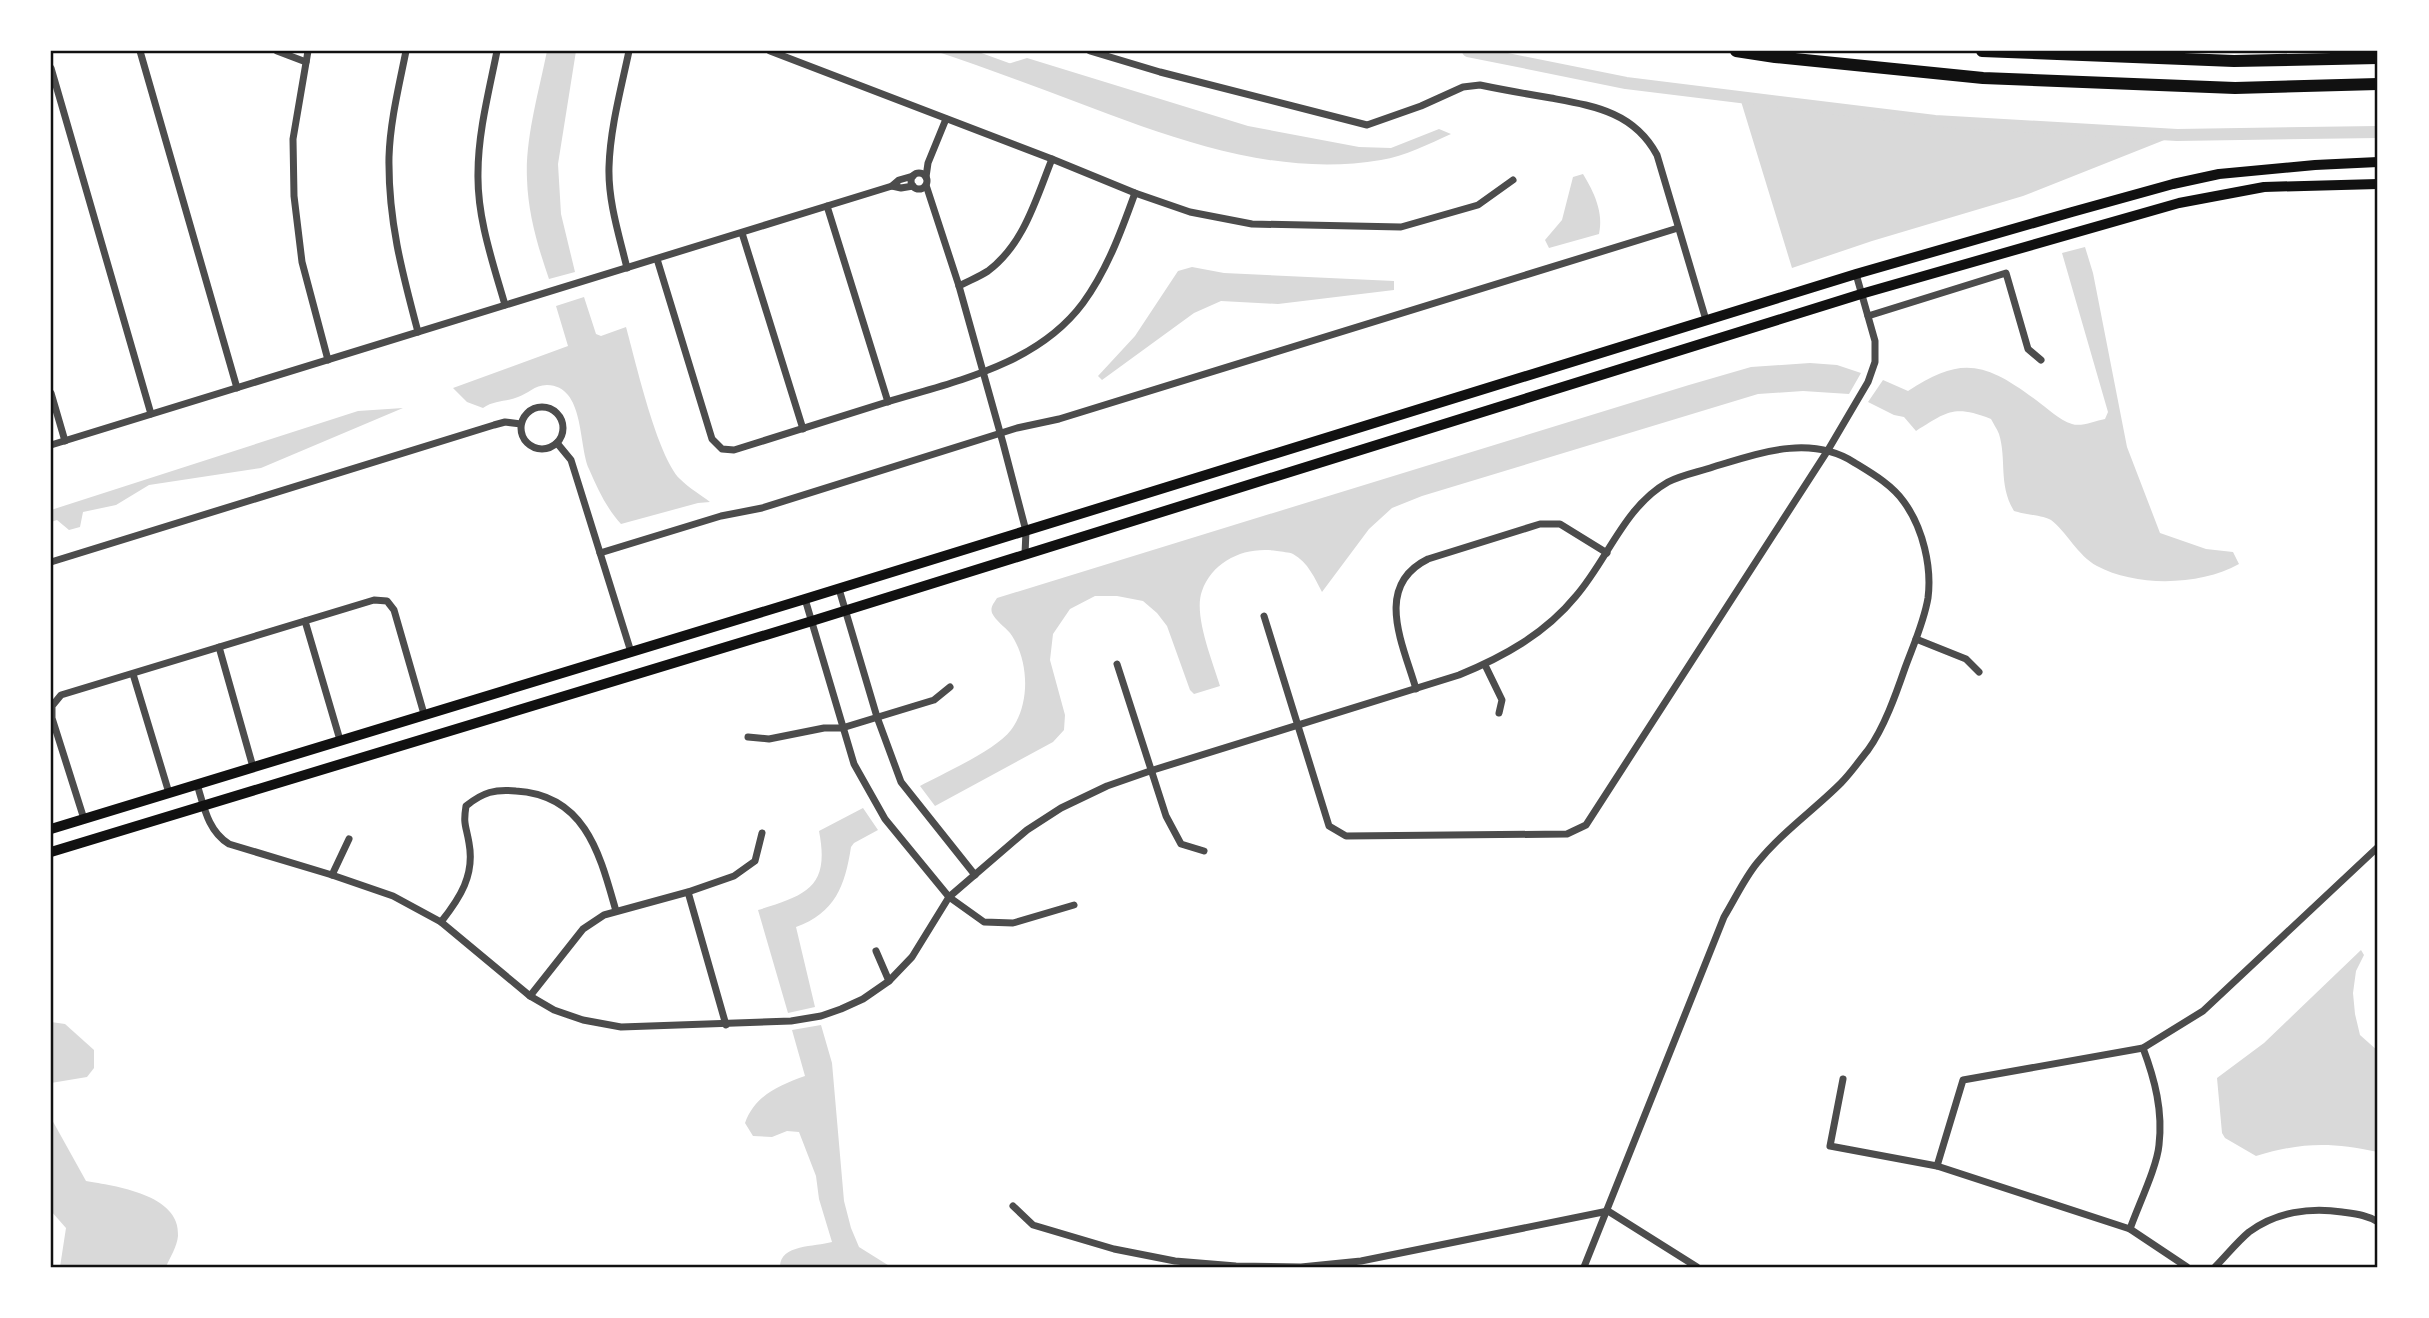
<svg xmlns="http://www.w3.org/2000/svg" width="2429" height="1318" viewBox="0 0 2429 1318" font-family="'IBM Plex Sans',sans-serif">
<rect width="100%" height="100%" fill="#fff"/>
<!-- water -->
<g fill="#d9d9d9">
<path d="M547 51H576L558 164 561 214 575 272 549 279C538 247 528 214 527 179 525 139 539 91 547 51Z"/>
<path d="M935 51H971L968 57 996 68 1000 62 1008 64 1027 58 1248 126 1359 147 1391 148 1439 129 1451 134C1429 144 1405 156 1381 160 1298 174 1219 153 1141 126 1072 101 1005 74 935 51Z"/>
<polygon points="1740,98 1935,121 2177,135 2023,196 1872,241 1792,268"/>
<path d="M1583 174C1594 192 1604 213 1599 234L1549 248 1545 240 1562 220 1573 177Z"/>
<path d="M2085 247 2093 273 2127 447 2160 533 2206 549 2233 552 2239 564C2200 586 2136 587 2097 566 2078 556 2066 531 2051 520 2045 516 2023 514 2014 511 1998 484 2007 460 1999 434 1997 429 1993 423 1991 419 1954 405 1948 411 1916 431L1904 417 1894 415 1868 402 1883 380 1908 391C1962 355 1986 363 2036 400 2047 408 2059 420 2072 424 2081 427 2095 421 2105 419L2108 412 2062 253Z"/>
<polygon points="1192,267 1224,273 1394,281 1394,290 1278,304 1221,301 1194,313 1102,380 1098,376 1135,336 1178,271"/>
<path d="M584 297 596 334 601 336 626 327C636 363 657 456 680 479 689 488 701 495 710 502L698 503 621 524C607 509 597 488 589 469 578 444 585 386 547 385 534 385 528 394 518 397 506 402 494 400 483 408L467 402 453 388 568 346 556 306Z"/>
<path d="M1810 363 1837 365 1861 373 1849 394 1803 391 1758 394 1422 496 1392 508 1369 529 1322 592C1315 579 1308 562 1293 554 1289 552 1282 552 1277 551 1246 546 1213 560 1202 591 1193 615 1213 662 1220 686L1194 694 1190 690 1167 626 1157 613 1143 601 1117 596H1095L1070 609 1053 634 1050 660 1065 715 1064 730 1053 742 935 806 920 786C944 773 996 750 1011 730 1031 703 1029 659 1010 633 1005 627 995 620 992 613 990 607 994 603 997 598L1689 385 1751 367Z"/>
<polygon points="403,408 261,468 149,485 116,505 83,512 80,527 69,530 57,520 51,522 51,510 358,411"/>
<path d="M863 808 878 830 854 843 851 847C845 886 835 913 796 927L815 1007 788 1013 758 910C807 895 830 887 819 831Z"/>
<path d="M2361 950 2364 955 2356 971 2353 993 2355 1014 2360 1035 2378 1051V1152C2331 1142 2303 1142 2256 1156L2225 1138 2222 1133 2217 1078 2264 1043Z"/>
<polygon points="51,1022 65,1024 94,1050 94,1068 87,1077 51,1083"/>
<path d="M821 1025 832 1063 844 1201 851 1228 859 1247 891 1267H780C780 1244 815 1247 832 1242L819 1199 816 1176 799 1132 787 1131 772 1137 753 1136 745 1123C755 1095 780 1085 805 1076L792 1030Z"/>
<path d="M51 1118 86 1181C114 1186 181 1194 178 1236 177 1247 170 1257 166 1267H60L66 1228 51 1211Z"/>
</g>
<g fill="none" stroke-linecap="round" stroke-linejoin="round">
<!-- canal -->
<g stroke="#d9d9d9" stroke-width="12">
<polyline points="958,51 1013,71"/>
<polyline points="1468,51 1626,83 1935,121 2177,135 2378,132"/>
</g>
<!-- minor -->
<g stroke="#4c4c4c" stroke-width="7">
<polyline points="140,51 237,388"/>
<polyline points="277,51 306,62"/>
<polyline points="308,51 293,139 294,196 302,262 328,360"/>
<path d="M406 51C399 86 390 122 389 157 388 220 402 272 418 332"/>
<path d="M497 51C489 91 478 133 478 173 477 218 493 263 505 305"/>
<polyline points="770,51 1052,159 1135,193 1190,212 1252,224 1401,227 1478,205 1513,180"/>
<path d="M1090 51 1160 72 1367 125 1421 106 1463 87 1480 85C1504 90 1527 94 1551 98 1594 106 1634 112 1657 155L1706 320"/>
<polyline points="51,68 151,414"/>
<circle cx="919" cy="181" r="8"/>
<polyline points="926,177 928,163 946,119"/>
<polyline points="926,185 959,286 1003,443 1026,531 1025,554"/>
<polyline points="892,186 901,188 913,186"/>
<polyline points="827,206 888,402"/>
<polyline points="742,233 803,429"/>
<path d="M657 259 712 439 722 449 734 450C785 434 836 418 887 402 956 381 1037 365 1083 303 1107 270 1121 232 1135 193"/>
<path d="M627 268C619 235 608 201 609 167 610 129 621 89 629 51"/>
<path d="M959 286C968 281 979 277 988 271 1024 244 1036 199 1052 159"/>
<polyline points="1868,316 2006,273 2028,349 2041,360"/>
<polyline points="51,393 65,441"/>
<circle cx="542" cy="428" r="21"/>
<polyline points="557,443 571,460 631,652"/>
<polyline points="51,445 827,206 892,186 899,180 913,176"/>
<polyline points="600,553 721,516 762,508 1017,428 1059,419 1678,228"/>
<polyline points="51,562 494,425 505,422 521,424"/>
<polyline points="839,589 877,717 901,782 975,875"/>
<polyline points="805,599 854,764 885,819 949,897 984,922 1013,923 1074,905"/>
<polyline points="1264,616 1329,826 1346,836 1567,834 1586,825 1828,450 1868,382 1875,362 1875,341 1856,274"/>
<polyline points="305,621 340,740"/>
<polyline points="1916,639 1966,659 1979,672"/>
<polyline points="219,647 253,767"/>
<polyline points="1117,664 1166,816 1181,844 1204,851"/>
<polyline points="1485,665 1502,700 1499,713"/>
<polyline points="133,674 169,793"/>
<path d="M1416 689C1403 644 1373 586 1428 559L1540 524H1560L1607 553"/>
<polyline points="748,737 769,739 824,728 842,728 934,700 950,687"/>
<path d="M197 784C204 807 208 831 229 844L332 875 393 896 441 922 530 996 554 1010 583 1020 621 1027 791 1021 821 1016 841 1009 863 999 889 981 912 957 949 897 1027 830 1061 808 1107 786 1150 771 1459 675C1503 657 1545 634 1576 596 1608 559 1624 507 1668 482 1681 475 1698 472 1713 467 1759 453 1811 434 1855 463 1873 474 1892 485 1904 502 1923 528 1932 567 1928 598 1924 622 1913 646 1905 668 1896 694 1884 728 1868 750 1859 761 1851 773 1841 783 1814 810 1782 832 1757 863 1744 879 1735 899 1724 917L1584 1267"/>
<polyline points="84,819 52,718 52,706 61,695 374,600 387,601 394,610 424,714"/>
<polyline points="332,875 349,839"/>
<polyline points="688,892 726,1025"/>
<path d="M441 922C460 898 475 875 469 843 466 825 463 825 466 806 483 792 495 789 516 791 586 795 600 855 616 911"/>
<polyline points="876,951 889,981"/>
<polyline points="530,996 583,929 604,915 688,892 734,876 755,861 762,833"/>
<polyline points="1843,1079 1830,1146 1937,1166 2130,1229 2187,1267"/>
<polyline points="1937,1166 1963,1080 2143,1048 2203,1011 2378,847"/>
<polyline points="1013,1206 1033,1225 1114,1249 1175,1261 1236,1266 1301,1267 1361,1261 1608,1211 1697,1267"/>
<path d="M2130 1229C2138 1206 2157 1167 2159 1145 2163 1111 2155 1080 2143 1048"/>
<path d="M2215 1267C2226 1256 2237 1242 2249 1232 2276 1212 2310 1207 2342 1212 2356 1214 2367 1215 2378 1222"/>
</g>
<!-- secondary -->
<g stroke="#111" stroke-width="10">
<polyline points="51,829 805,599 1856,274 2072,212 2173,184 2219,174 2315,165 2378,162"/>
<polyline points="51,852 812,621 1861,294 2179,203 2264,187 2378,184"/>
</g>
<!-- motorway -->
<g stroke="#111" stroke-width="12">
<polyline points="1736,51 1775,57 1983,78 2235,88 2378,84"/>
<polyline points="1982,51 2234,61 2378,58"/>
</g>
</g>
<!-- border -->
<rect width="2429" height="1318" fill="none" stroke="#ffffff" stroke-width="105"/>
<rect x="52" y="52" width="2324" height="1214" fill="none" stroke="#111" stroke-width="2.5"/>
</svg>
